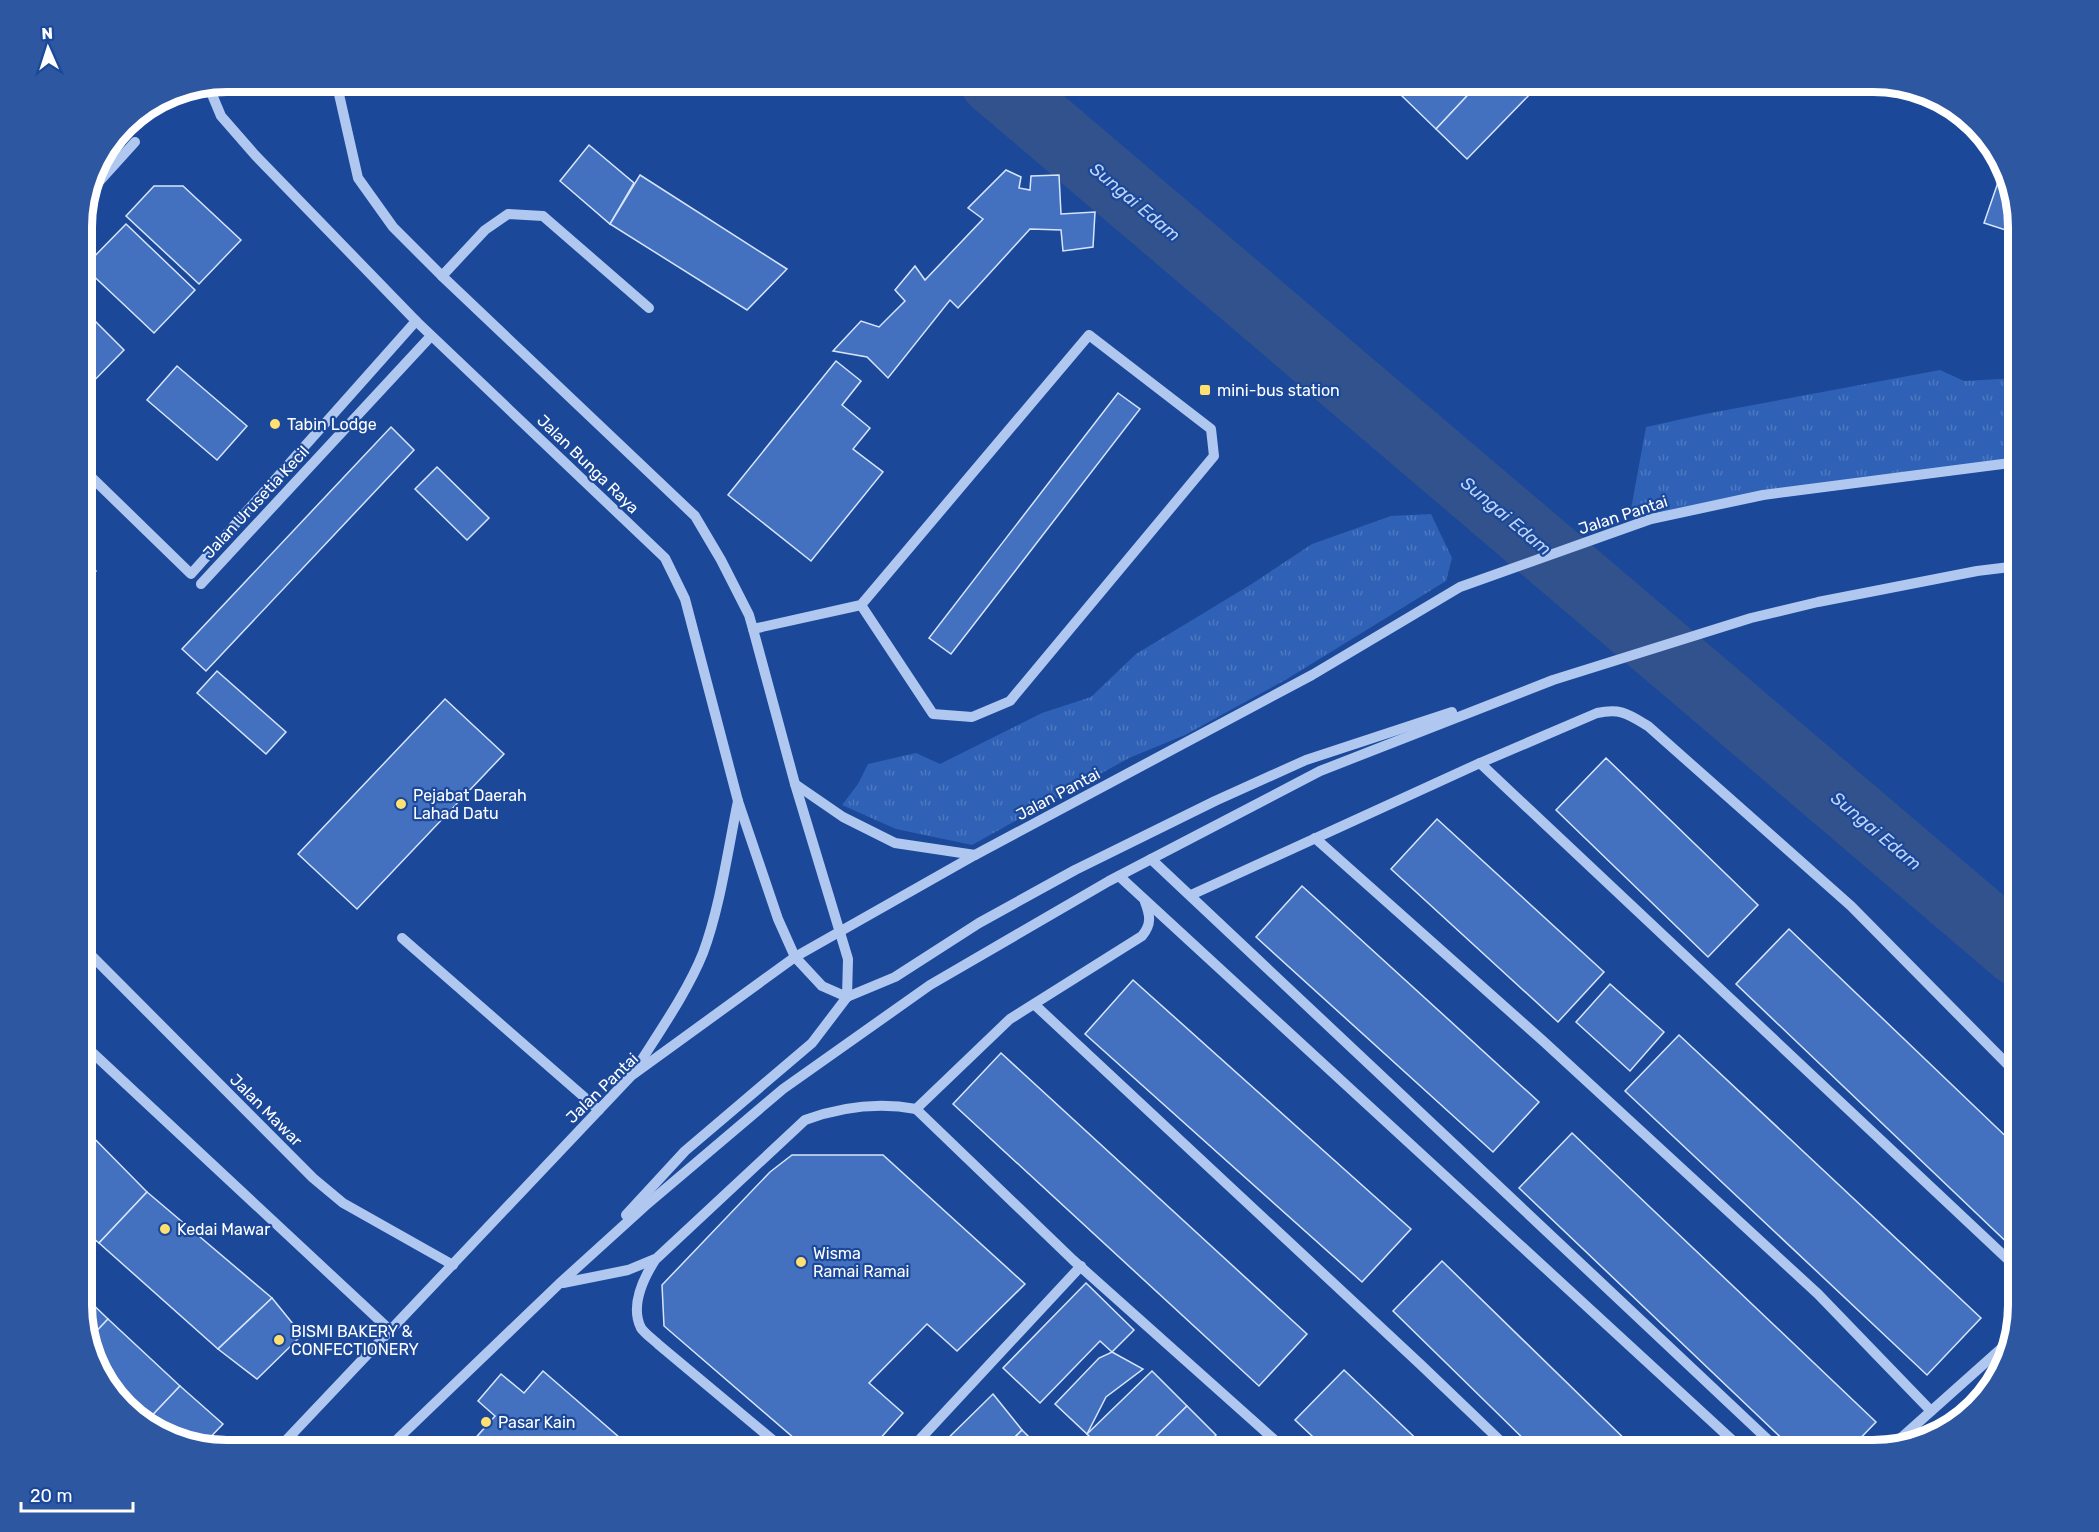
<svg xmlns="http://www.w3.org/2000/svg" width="2099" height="1532" viewBox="0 0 2099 1532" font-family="Rubik,sans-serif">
<defs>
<pattern id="grass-tufts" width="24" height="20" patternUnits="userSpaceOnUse" patternTransform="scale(1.5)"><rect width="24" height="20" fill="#2f61b6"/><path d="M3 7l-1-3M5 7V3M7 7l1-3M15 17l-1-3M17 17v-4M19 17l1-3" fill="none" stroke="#4e79c1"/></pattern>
</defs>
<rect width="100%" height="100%" fill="#1b4899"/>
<!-- grass -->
<g fill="url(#grass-tufts)">
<polygon points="1940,370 1964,381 2018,378 2018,466 1663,513 1631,509 1646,427 1705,414"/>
<polygon points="1431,514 1452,558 1446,581 1287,679 1185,735 1129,758 972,845 896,829 842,805 858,784 868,764 916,753 940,764 1042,713 1091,697 1136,654 1250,585 1312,544 1391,516"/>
</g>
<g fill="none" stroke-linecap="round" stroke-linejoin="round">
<!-- river -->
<polyline stroke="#31528d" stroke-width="68" points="994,81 2018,952"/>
</g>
<!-- building -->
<g fill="#4471bf" stroke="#d7e5fb" stroke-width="1.5">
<polygon points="1388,81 1414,81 1401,95"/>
<polygon points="1414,81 1481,81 1436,129 1401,95"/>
<polygon points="1481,81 1519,81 1532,92 1467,159 1436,129"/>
<polygon points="589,145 634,183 610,224 560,181"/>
<polygon points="2004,165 2018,226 2018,234 1984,223"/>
<polygon points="1006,170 1021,177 1019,188 1030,190 1031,176 1059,175 1061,214 1095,212 1093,247 1063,251 1061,230 1030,229 958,308 950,300 888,378 867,357 833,351 861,321 879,327 905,301 895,290 915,266 925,280 983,219 968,208"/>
<polygon points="640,175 787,269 747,310 610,224"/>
<polygon points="154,186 183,186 241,240 199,284 126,216"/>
<polygon points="126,224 195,290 154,333 84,267"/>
<polygon points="81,307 124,350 81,394"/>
<polygon points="836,361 861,381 842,405 870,428 853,449 883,472 811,561 728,495"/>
<polygon points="177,366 247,426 217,460 147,400"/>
<polygon points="1118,393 1140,409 951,654 929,638"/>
<polygon points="391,427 414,450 206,671 182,649"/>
<polygon points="437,467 489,518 467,540 415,489"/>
<polygon points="81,557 96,571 81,586"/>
<polygon points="217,671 286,732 266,754 197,693"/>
<polygon points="445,699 504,754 357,909 298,854"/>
<polygon points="1606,758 1758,905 1708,957 1556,810"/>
<polygon points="1437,819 1604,972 1558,1022 1391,869"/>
<polygon points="1302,886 1539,1102 1493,1152 1256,937"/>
<polygon points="1789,929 2018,1148 2018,1253 1736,984"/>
<polygon points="1133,980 1411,1229 1362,1282 1085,1034"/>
<polygon points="1610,984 1664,1032 1630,1071 1576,1022"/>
<polygon points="1679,1035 1981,1318 1927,1375 1625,1091"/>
<polygon points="1001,1053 1307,1334 1259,1386 953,1104"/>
<polygon points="81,1125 147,1192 99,1243 81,1228"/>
<polygon points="1572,1133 1876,1422 1848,1451 1795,1451 1519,1188"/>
<polygon points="792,1155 883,1155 1025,1284 957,1351 927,1324 869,1383 903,1413 869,1451 809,1451 664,1326 662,1285 770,1172"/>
<polygon points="147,1192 272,1298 218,1349 99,1243"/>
<polygon points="1442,1261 1637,1451 1536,1451 1393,1311"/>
<polygon points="1086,1283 1134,1330 1112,1352 1100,1341 1040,1403 1003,1368"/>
<polygon points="81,1293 108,1319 89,1339 81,1315"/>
<polygon points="272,1298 302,1335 257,1379 218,1349"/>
<polygon points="108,1319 180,1386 144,1424 138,1421 100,1378 89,1339"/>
<polygon points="1112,1352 1143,1369 1106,1397 1087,1434 1055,1404 1099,1358"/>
<polygon points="1344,1370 1429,1451 1328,1451 1295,1420"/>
<polygon points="543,1371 635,1451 483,1451 472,1442 495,1416 478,1401 501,1374 524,1393"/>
<polygon points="1152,1371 1187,1406 1141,1451 1104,1451 1087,1434"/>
<polygon points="180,1386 223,1424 201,1447 180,1443 144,1424"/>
<polygon points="993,1394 1022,1430 1001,1451 935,1451"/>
<polygon points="1187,1406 1216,1435 1200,1451 1141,1451"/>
<polygon points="1022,1430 1043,1451 1001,1451"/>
<polygon points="1221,1442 1227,1451 1210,1451"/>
</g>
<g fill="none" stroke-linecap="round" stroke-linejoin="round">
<!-- minor -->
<g stroke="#b0c8f0" stroke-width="10">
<path d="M225 81C249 88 272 89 296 81"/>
<polyline points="336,81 358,178 393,227 442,276 695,516 721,560 749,615 753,629 795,784 848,959 847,997"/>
<polyline points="208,85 221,116 255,155 416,321 665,558 685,599 738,801 778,919 795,957 822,986 847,997"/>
<polyline points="87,195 135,142"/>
<polyline points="442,276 485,230 508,214 543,216 649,308"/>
<polyline points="81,467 191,574 416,321"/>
<polyline points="201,584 431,336"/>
<polyline points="753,629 861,605 1089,335 1211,429 1214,456 1010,701 972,717 933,714 861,605"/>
<polyline points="1480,763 2018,1269"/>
<polyline points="795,784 843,817 895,843 975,855"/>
<polyline points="1315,838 1542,1040 1818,1294 1931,1411"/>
<polyline points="1151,859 1780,1451"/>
<polyline points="1119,876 1744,1451"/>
<path d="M1191 895 1480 763 1597 713C1621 708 1628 714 1648 726L1851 906 2018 1075"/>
<polyline points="402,938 599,1110"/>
<polyline points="81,945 313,1178 343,1203 453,1265"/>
<polyline points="1035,1005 1420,1364 1511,1451"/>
<polyline points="81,1042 391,1331"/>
<path d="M634 1072C657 1035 687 993 703 953 720 908 728 849 738 801"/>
<path d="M916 1109 1010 1019 1142 936C1152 924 1150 915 1145 902"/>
<polyline points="626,1215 685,1151 812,1043 847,997 895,977 979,923 1075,870 1215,801 1306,760 1452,712"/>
<path d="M655 1260C643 1279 630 1306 641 1328 645 1334 654 1340 659 1345L786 1451"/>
<path d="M563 1283 628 1270 657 1258 805 1120C841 1107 878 1102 916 1109L1073 1260 1287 1451"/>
<polyline points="1892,1446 2013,1338"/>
<polyline points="276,1451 631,1076 795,957 975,855 1312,675 1460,587 1651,519 1763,495 2018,462"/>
<polyline points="385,1451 559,1284 645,1206 783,1089 930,985 1109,881 1320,771 1553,680 1751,618 1818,602 1977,571 2018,566"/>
<polyline points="909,1451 1081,1266"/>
</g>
</g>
<!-- markers -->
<g fill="#ffe070" stroke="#1b4899" stroke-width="2">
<rect x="1199" y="384" width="12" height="12" rx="3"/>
<circle cx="275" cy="424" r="6"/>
<circle cx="401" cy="804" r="6"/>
<circle cx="165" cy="1229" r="6"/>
<circle cx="801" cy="1262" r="6"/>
<circle cx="279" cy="1340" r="6"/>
<circle cx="486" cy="1422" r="6"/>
</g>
<g text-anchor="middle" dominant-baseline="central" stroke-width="4.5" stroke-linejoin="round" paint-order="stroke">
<!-- poi labels -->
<g font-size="16" fill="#fff" stroke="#1b4899" text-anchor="start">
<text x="1217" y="390">mini-bus station</text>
<text x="287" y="424">Tabin Lodge</text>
<text x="413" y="795">Pejabat Daerah<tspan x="413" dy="18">Lahad Datu</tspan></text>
<text x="177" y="1229">Kedai Mawar</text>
<text x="813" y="1253">Wisma<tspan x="813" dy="18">Ramai Ramai</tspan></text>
<text x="291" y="1331">BISMI BAKERY &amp;<tspan x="291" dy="18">CONFECTIONERY</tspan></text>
<text x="498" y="1422">Pasar Kain</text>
</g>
<!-- street labels -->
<g font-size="16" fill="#fff" stroke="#1b4899">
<text transform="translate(588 464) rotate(44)">Jalan Bunga Raya</text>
<text transform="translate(256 502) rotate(-47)">Jalan Urusetia Kecil</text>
<text transform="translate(1623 515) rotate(-18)">Jalan Pantai</text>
<text transform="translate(1058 794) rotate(-28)">Jalan Pantai</text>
<text transform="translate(602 1088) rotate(-44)">Jalan Pantai</text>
<text transform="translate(266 1110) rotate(45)">Jalan Mawar</text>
</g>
<!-- water labels -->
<g font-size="18" font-style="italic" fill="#bdd3f7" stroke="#1b4899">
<text transform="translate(1135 202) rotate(40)">Sungai Edam</text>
<text transform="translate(1506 516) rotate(40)">Sungai Edam</text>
<text transform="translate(1876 831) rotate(40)">Sungai Edam</text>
</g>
</g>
<!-- crop -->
<path d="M0 0H2099V1532H0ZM227 92H1873A135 135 0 0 1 2008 227V1305A135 135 0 0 1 1873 1440H227A135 135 0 0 1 92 1305V227A135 135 0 0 1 227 92Z" fill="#2d57a1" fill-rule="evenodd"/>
<path fill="none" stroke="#fff" stroke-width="8" d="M227 92H1873A135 135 0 0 1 2008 227V1305A135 135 0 0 1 1873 1440H227A135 135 0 0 1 92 1305V227A135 135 0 0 1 227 92Z"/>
<!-- north arrow -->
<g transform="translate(48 48) rotate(357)" stroke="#1b4899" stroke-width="4.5" paint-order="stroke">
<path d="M0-4.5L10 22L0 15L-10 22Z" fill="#ffffff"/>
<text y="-9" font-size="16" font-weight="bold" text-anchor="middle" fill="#ffffff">N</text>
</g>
<!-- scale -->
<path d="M21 1502v9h112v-9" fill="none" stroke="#ffffff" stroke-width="3"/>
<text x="30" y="1502" font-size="18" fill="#ffffff" stroke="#1b4899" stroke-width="4.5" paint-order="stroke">20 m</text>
</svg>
